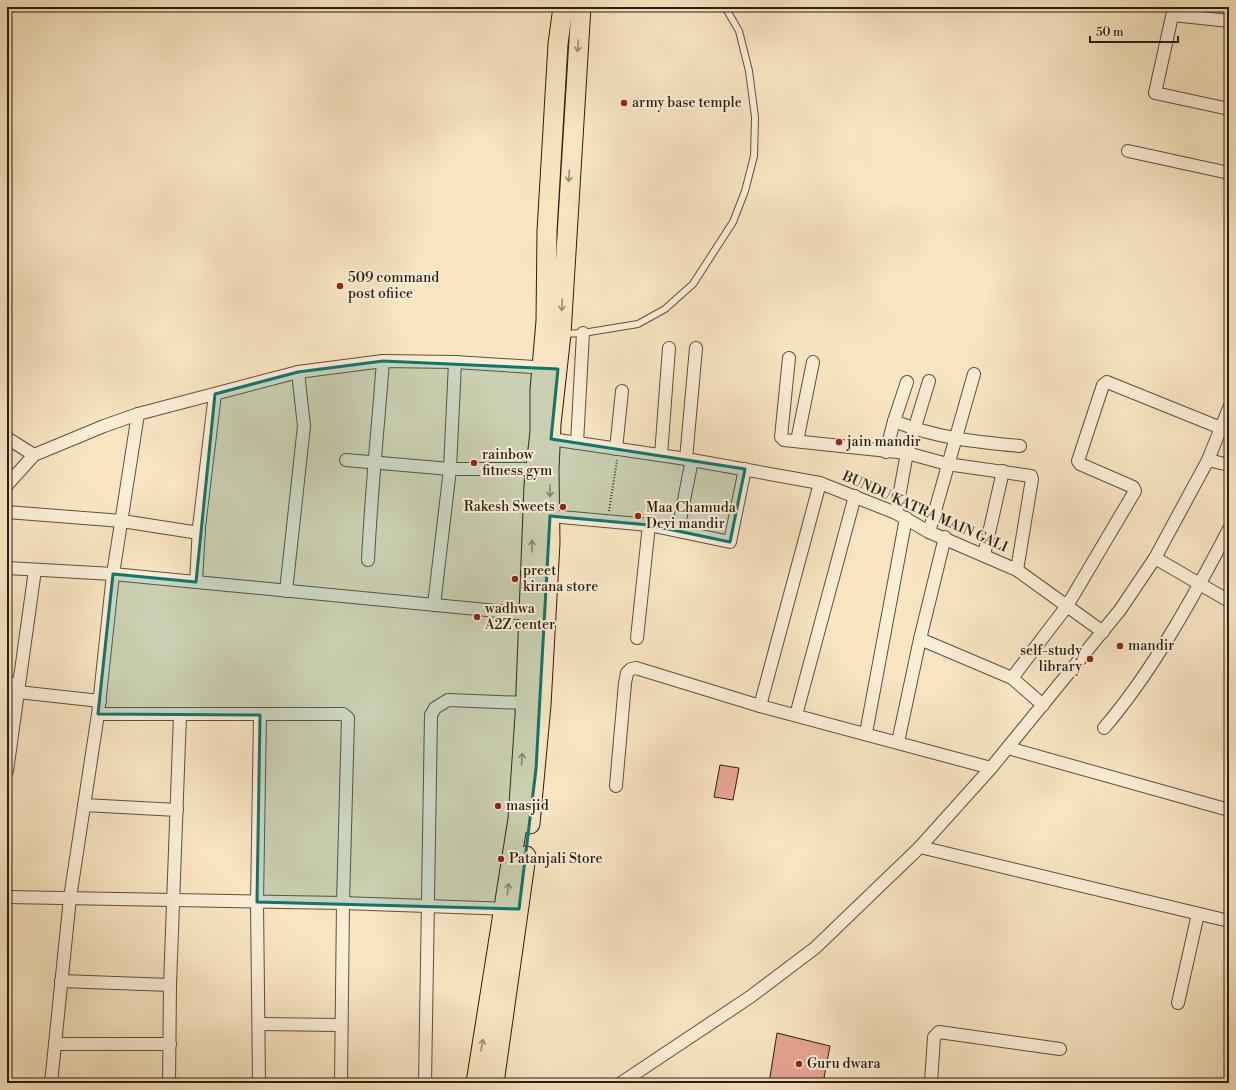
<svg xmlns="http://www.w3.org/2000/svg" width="1236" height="1090" viewBox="0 0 1236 1090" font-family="'Libre Bodoni',serif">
<rect width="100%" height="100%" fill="#f9e5c2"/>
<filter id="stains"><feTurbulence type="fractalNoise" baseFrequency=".005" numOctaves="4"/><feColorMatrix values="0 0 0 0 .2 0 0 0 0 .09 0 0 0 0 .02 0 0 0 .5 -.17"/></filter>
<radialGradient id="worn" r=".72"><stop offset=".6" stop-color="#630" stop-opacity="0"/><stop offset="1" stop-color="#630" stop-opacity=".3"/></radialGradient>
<!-- building -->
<g fill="#e7a594" stroke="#271f15">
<polygon points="720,765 739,768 733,800 714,797"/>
<polygon points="777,1033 830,1046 823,1083 769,1083"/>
</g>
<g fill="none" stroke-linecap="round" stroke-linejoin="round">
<defs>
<polyline id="service" points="563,334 583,333 638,324 665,309 693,284 733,222 745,191 754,156 755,117 749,71 739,31 725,7"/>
<g id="minor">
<polyline points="1174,7 1155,93 1229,109"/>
<polyline points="1173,15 1229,21"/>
<polyline points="1128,151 1229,173"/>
<polyline points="789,358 781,437 784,440 907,453 947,464 1031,476 1032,479 1017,570"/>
<path d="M907 382 894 421C936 438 976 442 1020 446"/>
<polyline points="7,438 34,455"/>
<polyline points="551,439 686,459 820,483 896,513 929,532 1017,570 1103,632"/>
<polyline points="797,441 813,362"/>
<polyline points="577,443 583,333"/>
<polyline points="616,449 622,391"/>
<polyline points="886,452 894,421"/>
<polyline points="661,455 669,348"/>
<polyline points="686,459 696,348"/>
<polyline points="346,460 450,469 536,469"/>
<polyline points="1208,460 1229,465"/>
<polyline points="7,485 34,455 104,426 138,414 298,372 383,361 455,362 549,368"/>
<polyline points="7,512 122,521 199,533"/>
<polyline points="896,513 907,453 929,381"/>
<polyline points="550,516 649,525 730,542 745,469"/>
<polyline points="678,530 692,460"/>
<polyline points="929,532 974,374"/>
<polyline points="984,555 1003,471"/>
<polyline points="1155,558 1229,601"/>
<path d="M368 560C371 494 378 428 383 361"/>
<polyline points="7,568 113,574 529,614"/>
<polyline points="196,582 199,527 215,394"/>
<polyline points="286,591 304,426 298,372"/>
<polyline points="434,605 450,469 455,362"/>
<polyline points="637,638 649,525"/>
<polyline points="920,639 1012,678 1043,705"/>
<polyline points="1012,678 1067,606 1135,491 1133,487 1080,464 1078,461 1103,385 1107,382 1221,428"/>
<polyline points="7,683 19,684"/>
<polyline points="18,692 100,701"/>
<polyline points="760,706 820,483"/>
<polyline points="98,714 343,714 348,718 343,903 341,1083"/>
<polyline points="796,715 855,496"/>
<path d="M1104 728C1153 671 1194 596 1229 529"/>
<polyline points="866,733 906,518"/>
<polyline points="898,742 920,639 945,537"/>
<polyline points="1008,748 1229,810"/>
<polyline points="7,771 35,570"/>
<polyline points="616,786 625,683 627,673 631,669 636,668 760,706 991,768"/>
<polyline points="84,805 177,810"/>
<polyline points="920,847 1229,921"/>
<polyline points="7,897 343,903 510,909"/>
<polyline points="61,981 170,985"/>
<polyline points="1178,1003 1198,914"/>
<polyline points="259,1024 341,1025"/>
<polyline points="55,1044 170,1044"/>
<polyline points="51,1083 70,898 98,714 113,574 138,414"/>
<polyline points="169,1083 170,985 180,715"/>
<polyline points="259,1083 257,902 260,715"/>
<polyline points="425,1083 431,715 435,708 448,700 525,703"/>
<polyline points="621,1083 750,997 815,948 920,847 991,768 1120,610 1155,558 1208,460 1229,408"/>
<polyline points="931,1083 934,1037 939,1032 1060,1049"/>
</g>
<g id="trunk">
<polyline points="530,824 541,705 550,543 549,470 551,424 561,334 581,7"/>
<polyline points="476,1083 518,819 525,716 534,485 540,432 540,390 546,321 547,231 558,44 563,7"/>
<polyline points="494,1083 526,856"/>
</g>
</defs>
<!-- service casing -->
<use href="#service" stroke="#5c5040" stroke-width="8"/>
<!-- minor casing -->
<use href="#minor" stroke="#5c5040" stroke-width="14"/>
<!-- trunk casing -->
<use href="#trunk" stroke="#271f15" stroke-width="21"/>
<!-- path -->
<polyline stroke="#271f15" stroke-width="2" stroke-dasharray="1 2" stroke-linecap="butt" points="609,511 617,460"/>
<!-- service -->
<use href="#service" stroke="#fbeed7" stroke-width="6"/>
<!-- minor -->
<use href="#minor" stroke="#fbeed7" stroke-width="12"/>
<!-- trunk -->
<use href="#trunk" stroke="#f9e5c2" stroke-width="19"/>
</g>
<!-- one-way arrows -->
<defs><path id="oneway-shaft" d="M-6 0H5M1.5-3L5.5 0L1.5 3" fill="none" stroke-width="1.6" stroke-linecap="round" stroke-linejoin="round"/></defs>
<g stroke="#9a8c74">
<use href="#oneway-shaft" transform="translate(578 46) rotate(94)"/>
<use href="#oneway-shaft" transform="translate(569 176) rotate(94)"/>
<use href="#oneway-shaft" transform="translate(562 305) rotate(93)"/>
<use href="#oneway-shaft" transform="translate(550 491) rotate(90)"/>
<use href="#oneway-shaft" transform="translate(532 546) rotate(-88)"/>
<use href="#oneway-shaft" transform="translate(522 759) rotate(-86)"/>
<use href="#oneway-shaft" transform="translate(508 889) rotate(-82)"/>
<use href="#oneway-shaft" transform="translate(482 1045) rotate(-80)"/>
</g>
<!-- marked area -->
<path fill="#0f766e" fill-opacity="0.2" stroke="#0f766e" stroke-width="3" stroke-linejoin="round" d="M383 361 558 369 551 439 745 469 730 542 649 525 550 516 536 769 519 909 257 902 260 715 98 714 113 574 196 582 215 394 298 372Z"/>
<!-- markers -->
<g fill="#8f2418" stroke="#fbeed7" stroke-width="1.5">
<circle cx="624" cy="103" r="4"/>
<circle cx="340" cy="286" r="4"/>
<circle cx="839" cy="442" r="4"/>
<circle cx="474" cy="463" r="4"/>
<circle cx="563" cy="507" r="4"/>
<circle cx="638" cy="516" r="4"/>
<circle cx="515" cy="579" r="4"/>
<circle cx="477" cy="617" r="4"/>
<circle cx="1120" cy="646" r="4"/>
<circle cx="1090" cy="659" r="4"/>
<circle cx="498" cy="806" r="4"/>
<circle cx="501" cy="859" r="4"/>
<circle cx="799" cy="1064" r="4"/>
</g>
<g text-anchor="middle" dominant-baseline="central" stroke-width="4" stroke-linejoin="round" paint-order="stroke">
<!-- poi labels -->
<g font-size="14" fill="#271f15" stroke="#fbeed7" text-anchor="start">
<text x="632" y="103">army base temple</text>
<text x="348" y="278">509 command<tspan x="348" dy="16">post ofiice</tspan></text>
<text x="847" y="442">jain mandir</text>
<text x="482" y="455">rainbow<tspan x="482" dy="16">fitness gym</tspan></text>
<text x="555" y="507" text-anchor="end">Rakesh Sweets</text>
<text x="646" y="508">Maa Chamuda<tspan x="646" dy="16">Devi mandir</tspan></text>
<text x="523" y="571">preet<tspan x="523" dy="16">kirana store</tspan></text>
<text x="485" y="609">wadhwa<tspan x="485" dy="16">A2Z center</tspan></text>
<text x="1128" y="646">mandir</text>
<text x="1082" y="651" text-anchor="end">self-study<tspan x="1082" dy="16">library</tspan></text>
<text x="506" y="806">masjid</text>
<text x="509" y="859">Patanjali Store</text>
<text x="807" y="1064">Guru dwara</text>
</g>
<!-- street labels -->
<g font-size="14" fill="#271f15" stroke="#fbeed7">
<text transform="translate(925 512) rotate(24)">BUNDU KATRA MAIN GALI</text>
</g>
</g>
<!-- margin -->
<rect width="1236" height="1090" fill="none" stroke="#f9e5c2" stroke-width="24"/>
<rect x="8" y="8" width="1220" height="1074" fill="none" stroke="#271f15" stroke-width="2"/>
<rect x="12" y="12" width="1212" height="1066" fill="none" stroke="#271f15"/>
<!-- scale -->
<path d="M1090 36v6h88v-6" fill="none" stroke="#271f15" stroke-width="2"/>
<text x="1096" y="36" font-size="12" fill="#271f15" stroke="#fbeed7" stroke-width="3" paint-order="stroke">50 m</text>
<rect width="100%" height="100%" filter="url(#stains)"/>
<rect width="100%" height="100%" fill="url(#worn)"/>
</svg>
